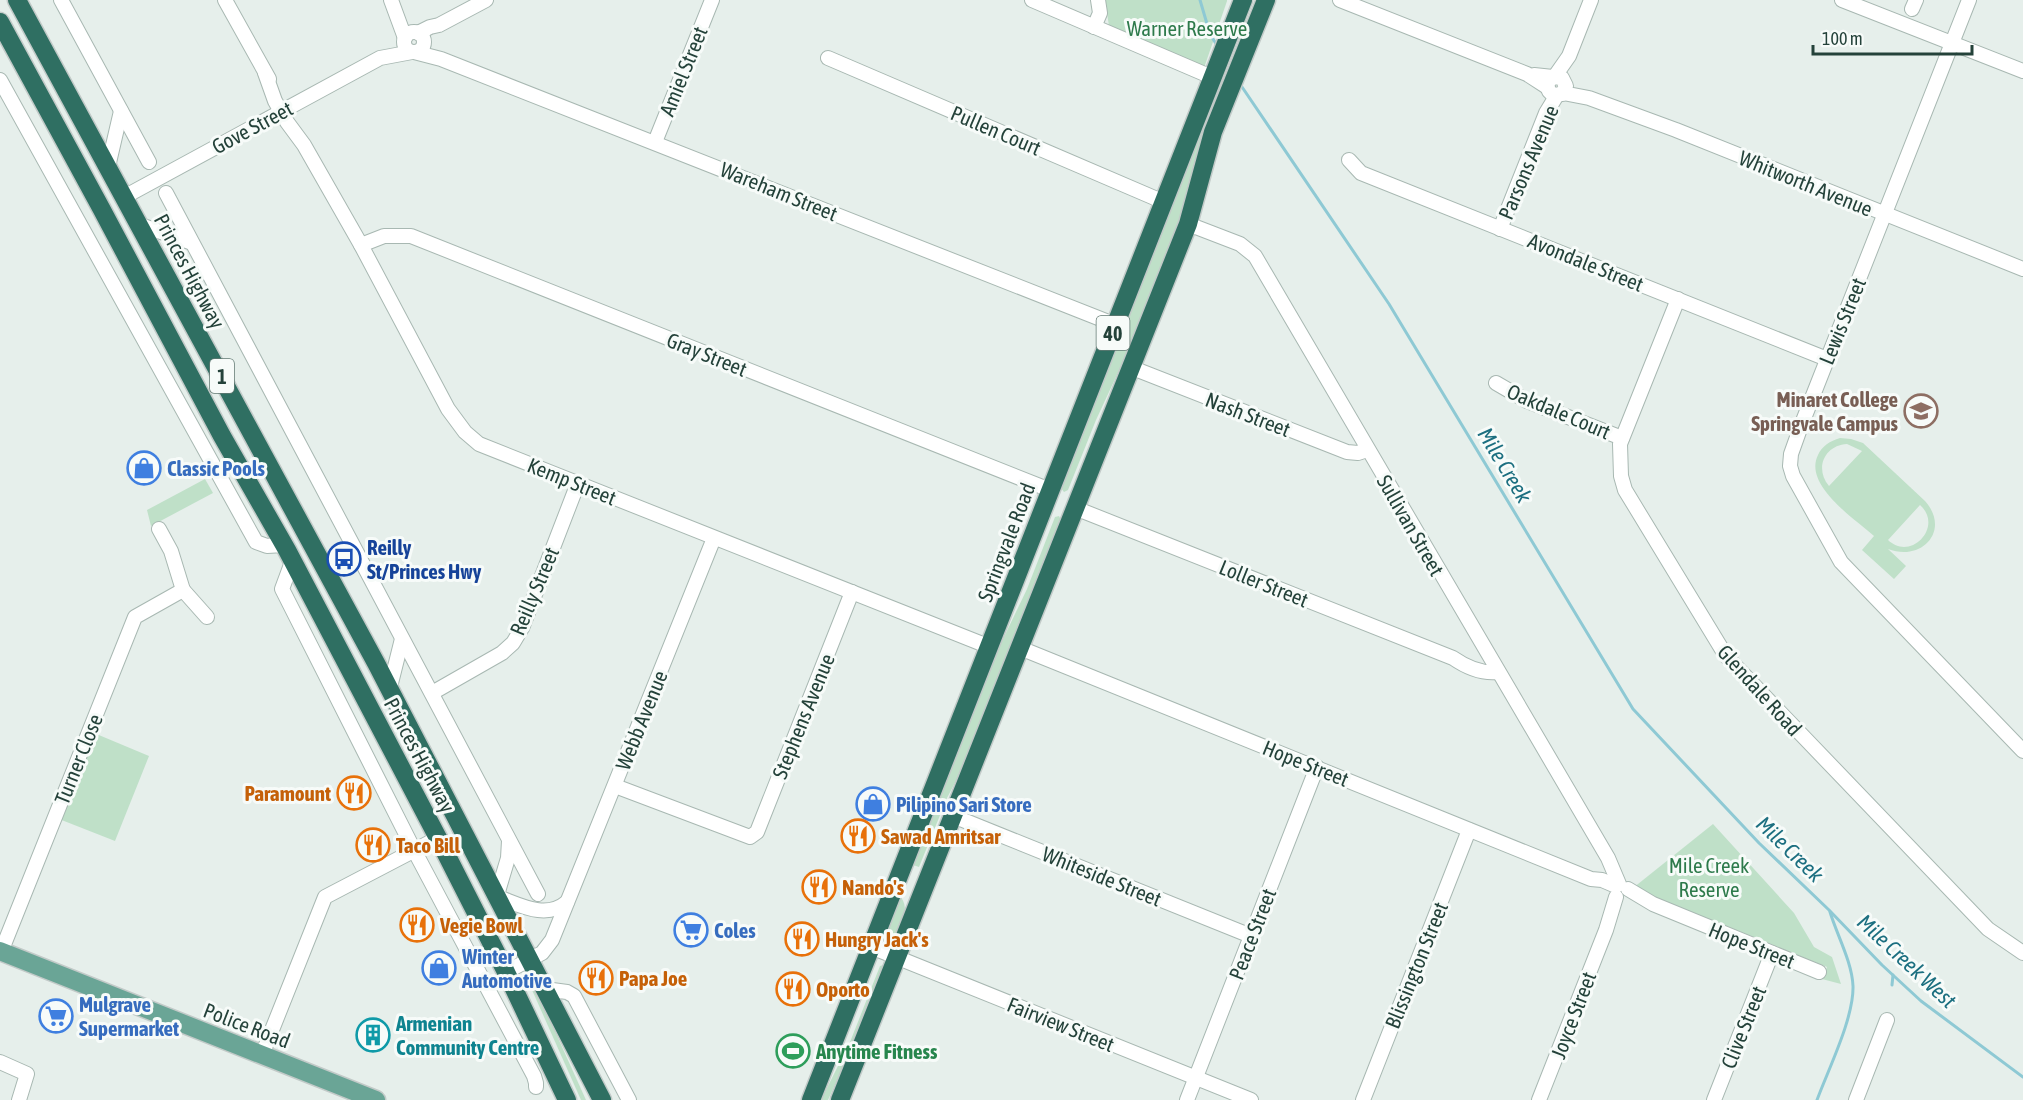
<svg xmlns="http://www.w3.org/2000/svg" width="2023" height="1100" viewBox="0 0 2023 1100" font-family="'Asap Condensed',sans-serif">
<rect width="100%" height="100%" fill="#e6efeb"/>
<!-- green -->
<g fill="#bfe0c8" fill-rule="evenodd">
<polygon points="1105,0 1227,0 1227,1 1204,68 1109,26"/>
<polygon points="1220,81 1224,87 1188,200 1129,349 1117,346"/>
<polygon points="1116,349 1128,351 1096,420 1068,490 1064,492 1061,488 1063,483"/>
<path d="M1840 438 1851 439 1863 443 1925 501C1951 530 1922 562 1888 549L1906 566 1894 579 1862 550 1874 536C1855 519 1803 485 1818 455 1822 446 1830 441 1840 438ZM1847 444 1862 451 1829 486C1814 468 1825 445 1847 444ZM1920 505C1944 526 1911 562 1888 540Z"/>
<polygon points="205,479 213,493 151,526 147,510"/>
<polygon points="1059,516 1061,520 968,758 947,798 919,867 913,865 992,662 1027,589 1055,517"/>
<polygon points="94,733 149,756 115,841 59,819"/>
<polygon points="1713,824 1794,913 1814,947 1832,957 1841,984 1822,979 1827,967 1633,888"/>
<path d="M900 896C912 910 899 928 894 943L888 944 884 943V939Z"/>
<polygon points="883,965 857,1036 828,1100 821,1100 850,1042 880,966"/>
<polygon points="535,987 586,1100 581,1100 532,990"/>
</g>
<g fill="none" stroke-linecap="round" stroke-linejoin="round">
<!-- stream -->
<g stroke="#8ec9d4" stroke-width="3">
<polyline points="1200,0 1210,34 1218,47"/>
<polyline points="1240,84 1389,304 1633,709 1759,843 1829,910 1882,965 1921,1001 2023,1077"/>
<polyline points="1892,985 1893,975"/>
<path d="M1817 1100C1828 1070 1854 1018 1853 986 1852 962 1837 935 1830 912"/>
</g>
<defs>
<g id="minor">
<polyline points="61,0 149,162"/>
<polyline points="225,0 269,79"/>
<polyline points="391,0 405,38"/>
<polyline points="1032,0 1214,78"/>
<polyline points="1340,0 1527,74 1547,87"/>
<polyline points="1842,0 2023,71"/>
<polyline points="1969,0 1801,426 1791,454 1790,466 1793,476 1841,562 2023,751"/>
<polyline points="1912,9 1916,0"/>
<polyline points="1094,27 1100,13 1098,0"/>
<circle cx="414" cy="42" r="10"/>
<polyline points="418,33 430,27 439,25 486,0"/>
<polyline points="414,52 441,59 1116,325"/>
<polyline points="828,58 1164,202"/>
<polyline points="265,73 275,101 287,122 304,145 361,245 448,409 465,432 479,444 990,647"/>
<polyline points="1534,75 1562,78 1566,86 1562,94 1553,95 1549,91 1547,85 1551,78"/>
<polyline points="1555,76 1569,56 1591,0"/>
<polyline points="0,80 256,542 267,546 284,545"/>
<polyline points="1563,93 1589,98 1676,130 2023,269"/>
<polyline points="655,142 712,0"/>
<polyline points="1349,160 1361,173 1827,359"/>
<polyline points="108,167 121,111"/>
<polyline points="166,193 538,894"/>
<polyline points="124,197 380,58 412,52"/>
<polyline points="138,224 192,243"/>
<polyline points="1188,224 1240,244 1255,256 1608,858 1619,884"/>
<polyline points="1500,229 1546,113 1557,95"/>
<polyline points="361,245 384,236 411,236 1050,490"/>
<polyline points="1678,299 1620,444 1621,476 1625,490 1726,656 1988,929 2023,953"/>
<polyline points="1130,367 1347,452 1358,453 1367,450"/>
<polyline points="1496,383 1527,401 1622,438"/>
<path d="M1075 508 1453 658C1466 667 1481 674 1498 672"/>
<polyline points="292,562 282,589 414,850 534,1076 536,1083 536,1087"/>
<polyline points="183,590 207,617"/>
<polyline points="1020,648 1591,879 1602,880 1616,886"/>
<polyline points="389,691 402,639"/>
<polyline points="432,693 502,653 513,643 522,628 578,483"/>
<polyline points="615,786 750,837 757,832 852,592"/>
<polyline points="953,816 1251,936"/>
<polyline points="1628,889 1653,904 1819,972"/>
<polyline points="497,895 508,858 509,841"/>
<path d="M498 897C520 905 546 920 567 902"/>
<polyline points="871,947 1251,1100"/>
<polyline points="1,952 135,617 183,590 171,551 159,529"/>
<polyline points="506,972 542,953 552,940 714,538"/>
<polyline points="545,989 567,992 574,996 629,1100"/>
<polyline points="262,1055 325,897 438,838"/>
<polyline points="0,1062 27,1074 19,1100"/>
<polyline points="1187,1100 1317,767"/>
<polyline points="1363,1100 1469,830"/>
<polyline points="1539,1100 1606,930 1616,897"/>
<polyline points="1714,1100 1772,953"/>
<polyline points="1856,1100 1887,1020"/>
</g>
<polyline id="major" points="0,951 376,1100"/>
<g id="highway">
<polyline points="17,0 376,663 602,1100"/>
<polyline points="0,22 101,208 222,436 287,550 438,838 506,972 567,1100"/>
<polyline points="811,1100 1243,0"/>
<polyline points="840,1100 1188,224 1213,132 1266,0"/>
</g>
</defs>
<!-- minor casing -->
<use href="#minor" stroke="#a8b8b2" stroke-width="16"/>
<!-- major casing -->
<use href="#major" stroke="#c2cac8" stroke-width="21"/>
<!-- highway casing -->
<use href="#highway" stroke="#c2cac8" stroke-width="21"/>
<!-- minor -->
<use href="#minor" stroke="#fff" stroke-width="14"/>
<!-- major -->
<use href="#major" stroke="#6aa596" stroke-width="18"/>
<!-- highway -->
<use href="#highway" stroke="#2f6f62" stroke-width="18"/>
</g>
<!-- icons -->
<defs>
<symbol id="school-ring" viewBox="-11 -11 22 22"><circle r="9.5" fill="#f7fbf9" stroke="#8d6e63" stroke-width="1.5"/><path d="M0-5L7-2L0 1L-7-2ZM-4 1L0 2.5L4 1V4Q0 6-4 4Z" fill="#8d6e63"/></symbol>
<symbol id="shop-ring" viewBox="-11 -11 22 22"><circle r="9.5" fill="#f7fbf9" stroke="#3f7fe0" stroke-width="1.5"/><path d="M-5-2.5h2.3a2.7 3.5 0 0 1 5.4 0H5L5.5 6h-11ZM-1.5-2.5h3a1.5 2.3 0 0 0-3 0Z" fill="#3f7fe0"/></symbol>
<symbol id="bus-ring" viewBox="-11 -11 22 22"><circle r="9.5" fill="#f7fbf9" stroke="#1a4fb4" stroke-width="1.5"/><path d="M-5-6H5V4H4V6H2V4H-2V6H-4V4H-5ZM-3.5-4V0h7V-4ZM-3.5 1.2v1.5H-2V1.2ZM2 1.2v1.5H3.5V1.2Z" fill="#1a4fb4"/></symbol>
<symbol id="restaurant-ring" viewBox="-11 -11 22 22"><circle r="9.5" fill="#f7fbf9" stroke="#e8710a" stroke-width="1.5"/><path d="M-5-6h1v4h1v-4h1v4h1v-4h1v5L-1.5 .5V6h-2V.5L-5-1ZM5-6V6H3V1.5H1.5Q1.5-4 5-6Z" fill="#e8710a"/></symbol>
<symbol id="supermarket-ring" viewBox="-11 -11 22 22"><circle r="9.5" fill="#f7fbf9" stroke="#3f7fe0" stroke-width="1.5"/><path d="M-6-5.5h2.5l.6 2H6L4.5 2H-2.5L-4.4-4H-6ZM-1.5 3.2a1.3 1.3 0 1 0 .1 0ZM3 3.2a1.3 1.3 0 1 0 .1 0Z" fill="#3f7fe0"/></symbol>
<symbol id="building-ring" viewBox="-11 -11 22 22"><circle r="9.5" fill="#f7fbf9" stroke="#0f9aa8" stroke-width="1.5"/><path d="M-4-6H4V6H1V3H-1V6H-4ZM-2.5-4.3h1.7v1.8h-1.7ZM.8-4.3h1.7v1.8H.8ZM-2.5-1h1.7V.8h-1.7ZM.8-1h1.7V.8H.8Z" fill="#0f9aa8"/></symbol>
<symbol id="stadium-ring" viewBox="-11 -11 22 22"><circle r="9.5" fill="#f7fbf9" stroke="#2e9e5b" stroke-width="1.5"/><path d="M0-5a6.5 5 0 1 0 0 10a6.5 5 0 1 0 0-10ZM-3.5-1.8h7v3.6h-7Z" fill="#2e9e5b"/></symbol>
</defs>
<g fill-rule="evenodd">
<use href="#school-ring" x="1902" y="392" width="38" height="38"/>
<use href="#shop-ring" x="125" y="449" width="38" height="38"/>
<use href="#bus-ring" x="325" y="540" width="38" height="38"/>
<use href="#restaurant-ring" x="335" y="774" width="38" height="38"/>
<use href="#shop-ring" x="854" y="785" width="38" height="38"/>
<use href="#restaurant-ring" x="839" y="817" width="38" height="38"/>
<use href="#restaurant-ring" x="354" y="826" width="38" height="38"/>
<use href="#restaurant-ring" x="800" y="868" width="38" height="38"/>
<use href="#restaurant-ring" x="398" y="906" width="38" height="38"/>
<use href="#supermarket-ring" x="672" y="911" width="38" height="38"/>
<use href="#restaurant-ring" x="783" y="920" width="38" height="38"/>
<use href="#shop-ring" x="420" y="949" width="38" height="38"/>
<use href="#restaurant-ring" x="577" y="959" width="38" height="38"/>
<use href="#restaurant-ring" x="774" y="970" width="38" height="38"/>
<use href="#supermarket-ring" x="37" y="997" width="38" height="38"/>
<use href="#building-ring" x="354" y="1016" width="38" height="38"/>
<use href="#stadium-ring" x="774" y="1032" width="38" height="38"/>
</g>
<g text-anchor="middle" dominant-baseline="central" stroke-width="6" stroke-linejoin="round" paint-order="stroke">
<!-- shield labels -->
<g fill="#f7fbf9" stroke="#637a73" stroke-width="1.5">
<rect x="1096.5" y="316" width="33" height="34" rx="4.5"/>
<rect x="210" y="359" width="24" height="34" rx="4.5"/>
</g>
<g font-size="20" font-weight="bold" fill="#24423a">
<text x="1113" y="333">40</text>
<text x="222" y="376">1</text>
</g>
<!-- park labels -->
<g font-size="21" fill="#2d7a4b" stroke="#f7fbf9">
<text x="1187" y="28">Warner Reserve</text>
<text x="1709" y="865">Mile Creek<tspan x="1709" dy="24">Reserve</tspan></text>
</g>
<!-- street labels -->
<g font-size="21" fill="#24423a" stroke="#f7fbf9">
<text transform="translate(683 71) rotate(-68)">Amiel Street</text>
<text transform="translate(252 127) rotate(-28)">Gove Street</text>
<text transform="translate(996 130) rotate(23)">Pullen Court</text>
<text transform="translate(1528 162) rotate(-67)">Parsons Avenue</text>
<text transform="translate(1806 183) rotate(22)">Whitworth Avenue</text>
<text transform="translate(779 191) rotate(22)">Wareham Street</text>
<text transform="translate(1586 262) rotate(22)">Avondale Street</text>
<text transform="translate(190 271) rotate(62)">Princes Highway</text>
<text transform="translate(1842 321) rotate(-68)">Lewis Street</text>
<text transform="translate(707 354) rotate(22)">Gray Street</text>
<text transform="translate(1559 411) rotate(23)">Oakdale Court</text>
<text transform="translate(1248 414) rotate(21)">Nash Street</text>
<text transform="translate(572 481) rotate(22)">Kemp Street</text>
<text transform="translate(1411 525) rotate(60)">Sullivan Street</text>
<text transform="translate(1006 542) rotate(-69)">Springvale Road</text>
<text transform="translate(1264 583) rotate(22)">Loller Street</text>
<text transform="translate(534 591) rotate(-67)">Reilly Street</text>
<text transform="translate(1760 690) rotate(48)">Glendale Road</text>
<text transform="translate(803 716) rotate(-68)">Stephens Avenue</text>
<text transform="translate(641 720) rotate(-68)">Webb Avenue</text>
<text transform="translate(420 755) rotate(62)">Princes Highway</text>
<text transform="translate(78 759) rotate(-68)">Turner Close</text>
<text transform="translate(1306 763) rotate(22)">Hope Street</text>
<text transform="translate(1102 876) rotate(22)">Whiteside Street</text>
<text transform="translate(1252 934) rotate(-69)">Peace Street</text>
<text transform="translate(1752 945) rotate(22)">Hope Street</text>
<text transform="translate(1416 965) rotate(-68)">Blissington Street</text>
<text transform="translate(1573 1015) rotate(-69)">Joyce Street</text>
<text transform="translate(1061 1024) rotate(22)">Fairview Street</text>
<text transform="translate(247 1025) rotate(21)">Police Road</text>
<text transform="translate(1743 1027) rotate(-68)">Clive Street</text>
</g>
<!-- education labels -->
<g font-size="21" font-weight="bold" fill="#785e54" stroke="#f7fbf9" text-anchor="end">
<text x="1898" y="399">Minaret College<tspan x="1898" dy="24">Springvale Campus</tspan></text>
</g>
<!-- shop labels -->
<g font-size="21" font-weight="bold" fill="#366cbe" stroke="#f7fbf9" text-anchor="start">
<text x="167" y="468">Classic Pools</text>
<text x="896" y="804">Pilipino Sari Store</text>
<text x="714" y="930">Coles</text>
<text x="462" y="956">Winter<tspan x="462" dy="24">Automotive</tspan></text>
<text x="79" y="1004">Mulgrave<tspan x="79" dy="24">Supermarket</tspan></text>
</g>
<!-- transit labels -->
<g font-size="21" font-weight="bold" fill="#164399" stroke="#f7fbf9" text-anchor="start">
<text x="367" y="547">Reilly<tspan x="367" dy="24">St/Princes Hwy</tspan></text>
</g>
<!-- food labels -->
<g font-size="21" font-weight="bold" fill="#c56008" stroke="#f7fbf9" text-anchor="start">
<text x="331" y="793" text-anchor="end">Paramount</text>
<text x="881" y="836">Sawad Amritsar</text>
<text x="396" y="845">Taco Bill</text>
<text x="842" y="887">Nando's</text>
<text x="440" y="925">Vegie Bowl</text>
<text x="825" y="939">Hungry Jack's</text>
<text x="619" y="978">Papa Joe</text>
<text x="816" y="989">Oporto</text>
</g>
<!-- culture labels -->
<g font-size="21" font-weight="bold" fill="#0d838f" stroke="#f7fbf9" text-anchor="start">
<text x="396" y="1023">Armenian<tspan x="396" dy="24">Community Centre</tspan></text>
</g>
<!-- leisure labels -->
<g font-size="21" font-weight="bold" fill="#27864d" stroke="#f7fbf9" text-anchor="start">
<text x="816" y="1051">Anytime Fitness</text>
</g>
<!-- water labels -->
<g font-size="22" font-style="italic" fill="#1c6f80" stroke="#f7fbf9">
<text transform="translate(1505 465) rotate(59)">Mile Creek</text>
<text transform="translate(1790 849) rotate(44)">Mile Creek</text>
<text transform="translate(1907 961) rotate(43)">Mile Creek West</text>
</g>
</g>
<!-- scale -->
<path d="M1813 45v9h159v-9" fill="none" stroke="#24423a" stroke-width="3"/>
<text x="1822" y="45" font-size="18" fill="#24423a" stroke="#f7fbf9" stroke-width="4.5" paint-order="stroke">100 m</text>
</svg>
